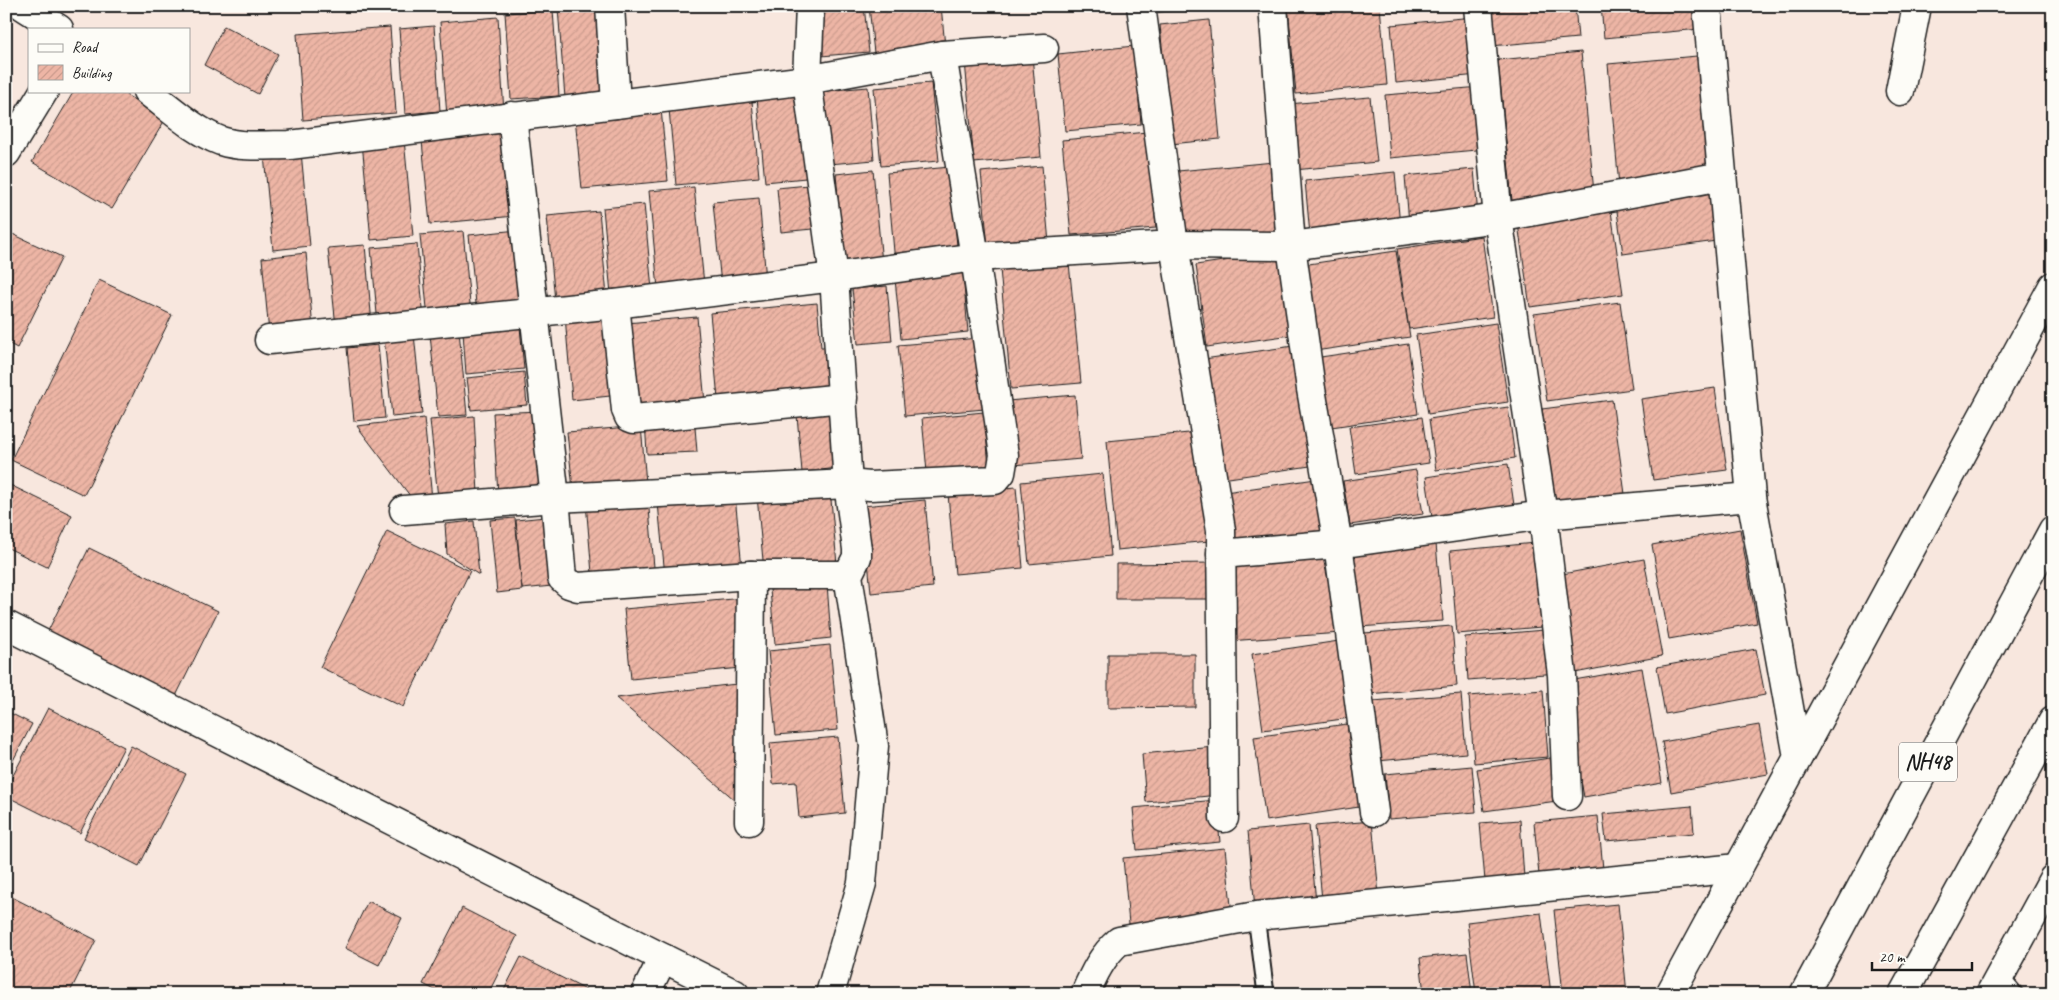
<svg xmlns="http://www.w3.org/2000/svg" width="2059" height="1000" viewBox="0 0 2059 1000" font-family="Caveat,sans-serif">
<defs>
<pattern id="building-hatch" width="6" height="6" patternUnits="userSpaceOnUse" patternTransform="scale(1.25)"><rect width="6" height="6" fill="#edb5a5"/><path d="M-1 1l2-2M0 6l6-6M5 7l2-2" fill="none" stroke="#cb9b8d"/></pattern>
</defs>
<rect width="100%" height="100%" fill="#f8e7de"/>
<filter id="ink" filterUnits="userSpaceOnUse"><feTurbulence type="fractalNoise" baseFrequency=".02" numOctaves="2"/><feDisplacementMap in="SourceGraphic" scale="10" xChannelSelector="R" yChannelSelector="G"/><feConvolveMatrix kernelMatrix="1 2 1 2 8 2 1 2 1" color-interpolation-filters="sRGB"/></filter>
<g filter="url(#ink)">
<!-- building -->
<g fill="url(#building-hatch)" stroke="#1c1c1c">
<polygon points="588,6 605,6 612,94 565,98 558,8"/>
<polygon points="816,6 864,6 869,52 821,56"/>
<polygon points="869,6 941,6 945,46 874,53"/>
<polygon points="1147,6 1226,6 1148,13"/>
<polygon points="1288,6 1380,6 1387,85 1296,94"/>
<polygon points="1487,6 1575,6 1578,38 1491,46"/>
<polygon points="1601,6 1698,6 1700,29 1604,38"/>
<polygon points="553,10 559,96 511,99 505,13"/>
<polygon points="498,17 504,113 447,117 440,22"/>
<polygon points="1473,17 1478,75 1396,83 1391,25"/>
<polygon points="1209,20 1220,139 1171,144 1160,25"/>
<polygon points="224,26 278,54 258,94 204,65"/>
<polygon points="434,26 440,111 405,114 399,29"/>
<polygon points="390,27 396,113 303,120 297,34"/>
<polygon points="1134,46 1141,124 1065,131 1058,54"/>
<polygon points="1581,52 1594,193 1512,201 1498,60"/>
<polygon points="1032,55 1041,157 974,163 965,61"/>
<polygon points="1697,56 1708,178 1619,186 1608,64"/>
<polygon points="931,83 939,161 881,166 874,88"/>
<polygon points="868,87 874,160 818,165 811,92"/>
<polygon points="1481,87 1487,149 1390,158 1385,95"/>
<polygon points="74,91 119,91 166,118 112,209 32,162"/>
<polygon points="808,93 816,177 765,182 757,98"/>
<polygon points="1370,97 1377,162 1294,170 1288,104"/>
<polygon points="752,101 759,177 676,185 669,109"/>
<polygon points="661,109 668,181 582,189 575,117"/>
<polygon points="1147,132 1156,228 1071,235 1062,140"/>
<polygon points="507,133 515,216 430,224 422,141"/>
<polygon points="404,139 413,236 371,240 362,142"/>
<polygon points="301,152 310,246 273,250 264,155"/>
<polygon points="1274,162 1281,233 1184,242 1178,171"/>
<polygon points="1042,166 1049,243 988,248 981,172"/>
<polygon points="950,167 958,257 895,263 887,173"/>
<polygon points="1474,169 1478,216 1409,223 1405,176"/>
<polygon points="873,170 882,263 844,266 836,174"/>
<polygon points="1395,172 1400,226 1310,235 1305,181"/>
<polygon points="819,184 823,228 781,232 777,188"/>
<polygon points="694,187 704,284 658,289 649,191"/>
<polygon points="1709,191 1716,241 1623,254 1616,204"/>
<polygon points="759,198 766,280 721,285 713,202"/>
<polygon points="644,204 652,290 611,294 603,208"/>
<polygon points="1610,204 1623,294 1530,307 1517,217"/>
<polygon points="599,211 607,296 555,301 547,216"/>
<polygon points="518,230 525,308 477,313 469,235"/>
<polygon points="6,231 62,257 17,348 6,342"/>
<polygon points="463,231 471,314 428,319 420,235"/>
<polygon points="1482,236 1493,317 1409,329 1397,249"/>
<polygon points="417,244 424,320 378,325 371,248"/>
<polygon points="365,245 372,324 336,327 328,248"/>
<polygon points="1396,251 1410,337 1315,351 1302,265"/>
<polygon points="1286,252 1298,334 1207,347 1196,265"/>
<polygon points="306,253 313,329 269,333 262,258"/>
<polygon points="1069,263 1081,383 1011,389 1000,269"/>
<polygon points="963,273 968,332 901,339 895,279"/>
<polygon points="99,280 172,315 84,495 11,460"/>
<polygon points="887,286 892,341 858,344 852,289"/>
<polygon points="1620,302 1632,389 1547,401 1534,314"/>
<polygon points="817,303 821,347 835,347 839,388 718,399 710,313"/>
<polygon points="612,311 620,395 572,400 565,316"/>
<polygon points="697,317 705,403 634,410 626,323"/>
<polygon points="1496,323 1508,402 1428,414 1416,335"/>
<polygon points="520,327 524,369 466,374 463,332"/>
<polygon points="459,331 467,415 438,417 430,334"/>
<polygon points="414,334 422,414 392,417 384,337"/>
<polygon points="979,338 985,409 905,416 898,345"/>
<polygon points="1408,344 1418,414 1325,428 1314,358"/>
<polygon points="378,345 385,418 354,421 347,348"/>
<polygon points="1300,345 1317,465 1222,479 1204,359"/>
<polygon points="524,372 527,405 471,410 467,378"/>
<polygon points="1715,388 1727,470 1653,480 1641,399"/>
<polygon points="1075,395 1081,459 1014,465 1008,401"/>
<polygon points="832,400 839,468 802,472 796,404"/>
<polygon points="1612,400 1625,494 1556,504 1542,409"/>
<polygon points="1508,407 1515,458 1436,470 1429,419"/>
<polygon points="540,411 547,491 498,495 493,413"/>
<polygon points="984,412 989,466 927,472 922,418"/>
<polygon points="694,415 697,452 647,454 645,420"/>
<polygon points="474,416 478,494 438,498 430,420"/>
<polygon points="1422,417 1429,463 1356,474 1349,427"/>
<polygon points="424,418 432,499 414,501 357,426"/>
<polygon points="641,426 646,483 573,489 567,432"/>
<polygon points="1199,432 1209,541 1117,550 1107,441"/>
<polygon points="1508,464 1515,512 1433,524 1426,477"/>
<polygon points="1416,470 1423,514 1350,525 1343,481"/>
<polygon points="1103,474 1111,556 1029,564 1021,482"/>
<polygon points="1316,479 1324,532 1233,545 1225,492"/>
<polygon points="6,483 72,515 47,567 6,547"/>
<polygon points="1016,487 1023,568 955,574 948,494"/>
<polygon points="830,489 837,564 764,571 757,496"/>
<polygon points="735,496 742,568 665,576 658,503"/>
<polygon points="648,497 655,579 593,585 586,503"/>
<polygon points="925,500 933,587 871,593 863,506"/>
<polygon points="555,516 562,585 522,589 516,520"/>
<polygon points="515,518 522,590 497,593 490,520"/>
<polygon points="474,521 479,575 447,554 445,524"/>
<polygon points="1740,529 1757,623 1669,639 1652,545"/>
<polygon points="387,531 470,571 403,707 320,667"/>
<polygon points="1535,543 1542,627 1457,634 1450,551"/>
<polygon points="1436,544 1443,621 1359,627 1352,551"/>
<polygon points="89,548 218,611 174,700 45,637"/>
<polygon points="1321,550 1341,633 1228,641 1229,559"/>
<polygon points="1644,559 1662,656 1575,673 1557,575"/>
<polygon points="1216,563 1216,599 1116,599 1116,564"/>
<polygon points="827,584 831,638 775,644 770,590"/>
<polygon points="744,598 750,667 631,679 624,609"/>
<polygon points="1452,626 1457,686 1369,694 1364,633"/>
<polygon points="1555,629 1558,673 1468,680 1465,637"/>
<polygon points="1339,641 1350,718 1263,730 1252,654"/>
<polygon points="830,645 838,730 776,735 768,651"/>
<polygon points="1756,649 1765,695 1665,714 1657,667"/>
<polygon points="1108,654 1195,654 1195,707 1108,708"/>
<polygon points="1642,668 1662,783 1584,797 1563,682"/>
<polygon points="745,683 749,812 616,698"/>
<polygon points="1543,690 1548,757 1474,763 1469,696"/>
<polygon points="1461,694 1466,753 1377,761 1373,701"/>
<polygon points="48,708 124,747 80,833 6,796 6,789"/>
<polygon points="6,711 32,724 6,774"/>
<polygon points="1347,724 1359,807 1266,821 1254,737"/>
<polygon points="1759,725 1768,774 1671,792 1662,742"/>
<polygon points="838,737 845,813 799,818 796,782 773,784 770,743"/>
<polygon points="131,746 186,774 139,866 84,838"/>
<polygon points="1214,747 1219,795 1146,802 1142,754"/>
<polygon points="1550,758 1557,801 1484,811 1477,769"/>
<polygon points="1472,766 1476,812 1389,819 1385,774"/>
<polygon points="1216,800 1220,842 1137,850 1133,808"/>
<polygon points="1692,806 1694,833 1606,841 1603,814"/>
<polygon points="1598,816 1603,869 1539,875 1534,822"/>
<polygon points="1520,820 1524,878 1485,881 1480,823"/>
<polygon points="1372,821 1379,895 1322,900 1315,826"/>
<polygon points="1309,825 1316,903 1255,909 1248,831"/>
<polygon points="1225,848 1232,915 1129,924 1123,858"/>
<polygon points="6,894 96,940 69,994 6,994"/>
<polygon points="368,901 402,918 379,965 345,948"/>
<polygon points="1618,904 1627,994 1563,994 1554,910"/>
<polygon points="462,908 517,936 488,994 443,994 423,984"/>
<polygon points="1541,913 1551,994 1476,994 1467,922"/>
<polygon points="1467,953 1472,994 1424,994 1420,958"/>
<polygon points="521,957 588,991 586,994 502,994"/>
</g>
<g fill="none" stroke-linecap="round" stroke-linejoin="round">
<defs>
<g id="lane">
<polyline points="1256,916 1266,994"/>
<polyline points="2000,976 2015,994"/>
</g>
<g id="street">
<polyline points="23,6 59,29"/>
<polyline points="610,6 616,104"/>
<polyline points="810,6 807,80 834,277 848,484 857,549 857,557 848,575 874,746 862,883 830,994"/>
<polyline points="1141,6 1174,245 1221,530 1224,818"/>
<polyline points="1273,6 1291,246 1311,389 1338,544 1374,812"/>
<polyline points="1478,6 1498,218 1543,515 1562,675 1567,796"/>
<polyline points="1707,6 1751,497 1798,757"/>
<path d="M147 91C170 108 194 131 221 141 242 148 268 145 290 145L807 80 942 55 1044 48"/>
<polyline points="1900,91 1917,6"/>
<polyline points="512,116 555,498 562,578 569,584 578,587 751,575 848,575"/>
<polyline points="6,153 44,91"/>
<polyline points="615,304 626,410 629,417 634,419 843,398"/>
<polyline points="269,340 615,304 834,277 975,257 1174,245 1291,246 1498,218 1722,176"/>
<polyline points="404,510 555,498 848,484 870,486 995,480 1001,473 1004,455 975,257 942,55"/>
<polyline points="1221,554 1338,544 1543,515 1751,497"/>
<polyline points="749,821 751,575"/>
<polyline points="663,958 735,994"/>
<path d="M1085 994C1094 973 1102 956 1119 941L1256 916 1738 868"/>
</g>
<g id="secondary">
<polyline points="6,625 663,958 645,994"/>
<polyline points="1670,994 2053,286"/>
<polyline points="1990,994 2053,879"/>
</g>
<g id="highway">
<polyline points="1804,994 2053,530"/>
<polyline points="1903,994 2053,721"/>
</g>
</defs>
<!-- lane casing -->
<use href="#lane" stroke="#1c1c1c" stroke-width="19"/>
<!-- street casing -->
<use href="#street" stroke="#1c1c1c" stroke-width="31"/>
<!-- secondary casing -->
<use href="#secondary" stroke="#1c1c1c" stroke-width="31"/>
<!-- highway casing -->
<use href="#highway" stroke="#1c1c1c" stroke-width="31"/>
<!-- lane -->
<use href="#lane" stroke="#fdfcf7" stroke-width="15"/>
<!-- street -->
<use href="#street" stroke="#fdfcf7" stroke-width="28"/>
<!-- secondary -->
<use href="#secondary" stroke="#fdfcf7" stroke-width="28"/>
<!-- highway -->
<use href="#highway" stroke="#fdfcf7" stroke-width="28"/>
</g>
</g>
<g text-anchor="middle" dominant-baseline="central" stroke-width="4" stroke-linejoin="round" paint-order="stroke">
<!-- shield labels -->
<rect fill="#fdfcf7" stroke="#605f5e" stroke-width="1" x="1899" y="742.5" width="58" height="39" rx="4"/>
<g font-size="22" font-weight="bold" fill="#1c1c1c">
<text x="1928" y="762">NH48</text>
</g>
</g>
<!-- margin -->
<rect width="2059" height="1000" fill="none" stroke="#fdfcf7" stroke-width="25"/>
<rect x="12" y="12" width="2034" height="975" fill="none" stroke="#1c1c1c" stroke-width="2" filter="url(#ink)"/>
<!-- legend -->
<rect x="28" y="28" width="162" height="65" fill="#fdfcf7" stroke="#a3a29f"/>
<rect x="38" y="44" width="25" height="8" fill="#fdfcf7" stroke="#a3a29f"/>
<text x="72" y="52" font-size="15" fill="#1c1c1c">Road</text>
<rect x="38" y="65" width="25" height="15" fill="url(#building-hatch)" stroke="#a3a29f"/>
<text x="72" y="78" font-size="15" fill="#1c1c1c">Building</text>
<!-- scale -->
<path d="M1872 962v8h100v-8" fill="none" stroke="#1c1c1c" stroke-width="2.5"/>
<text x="1879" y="962" font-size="15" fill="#1c1c1c" stroke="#fdfcf7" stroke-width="4" paint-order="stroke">20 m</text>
</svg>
